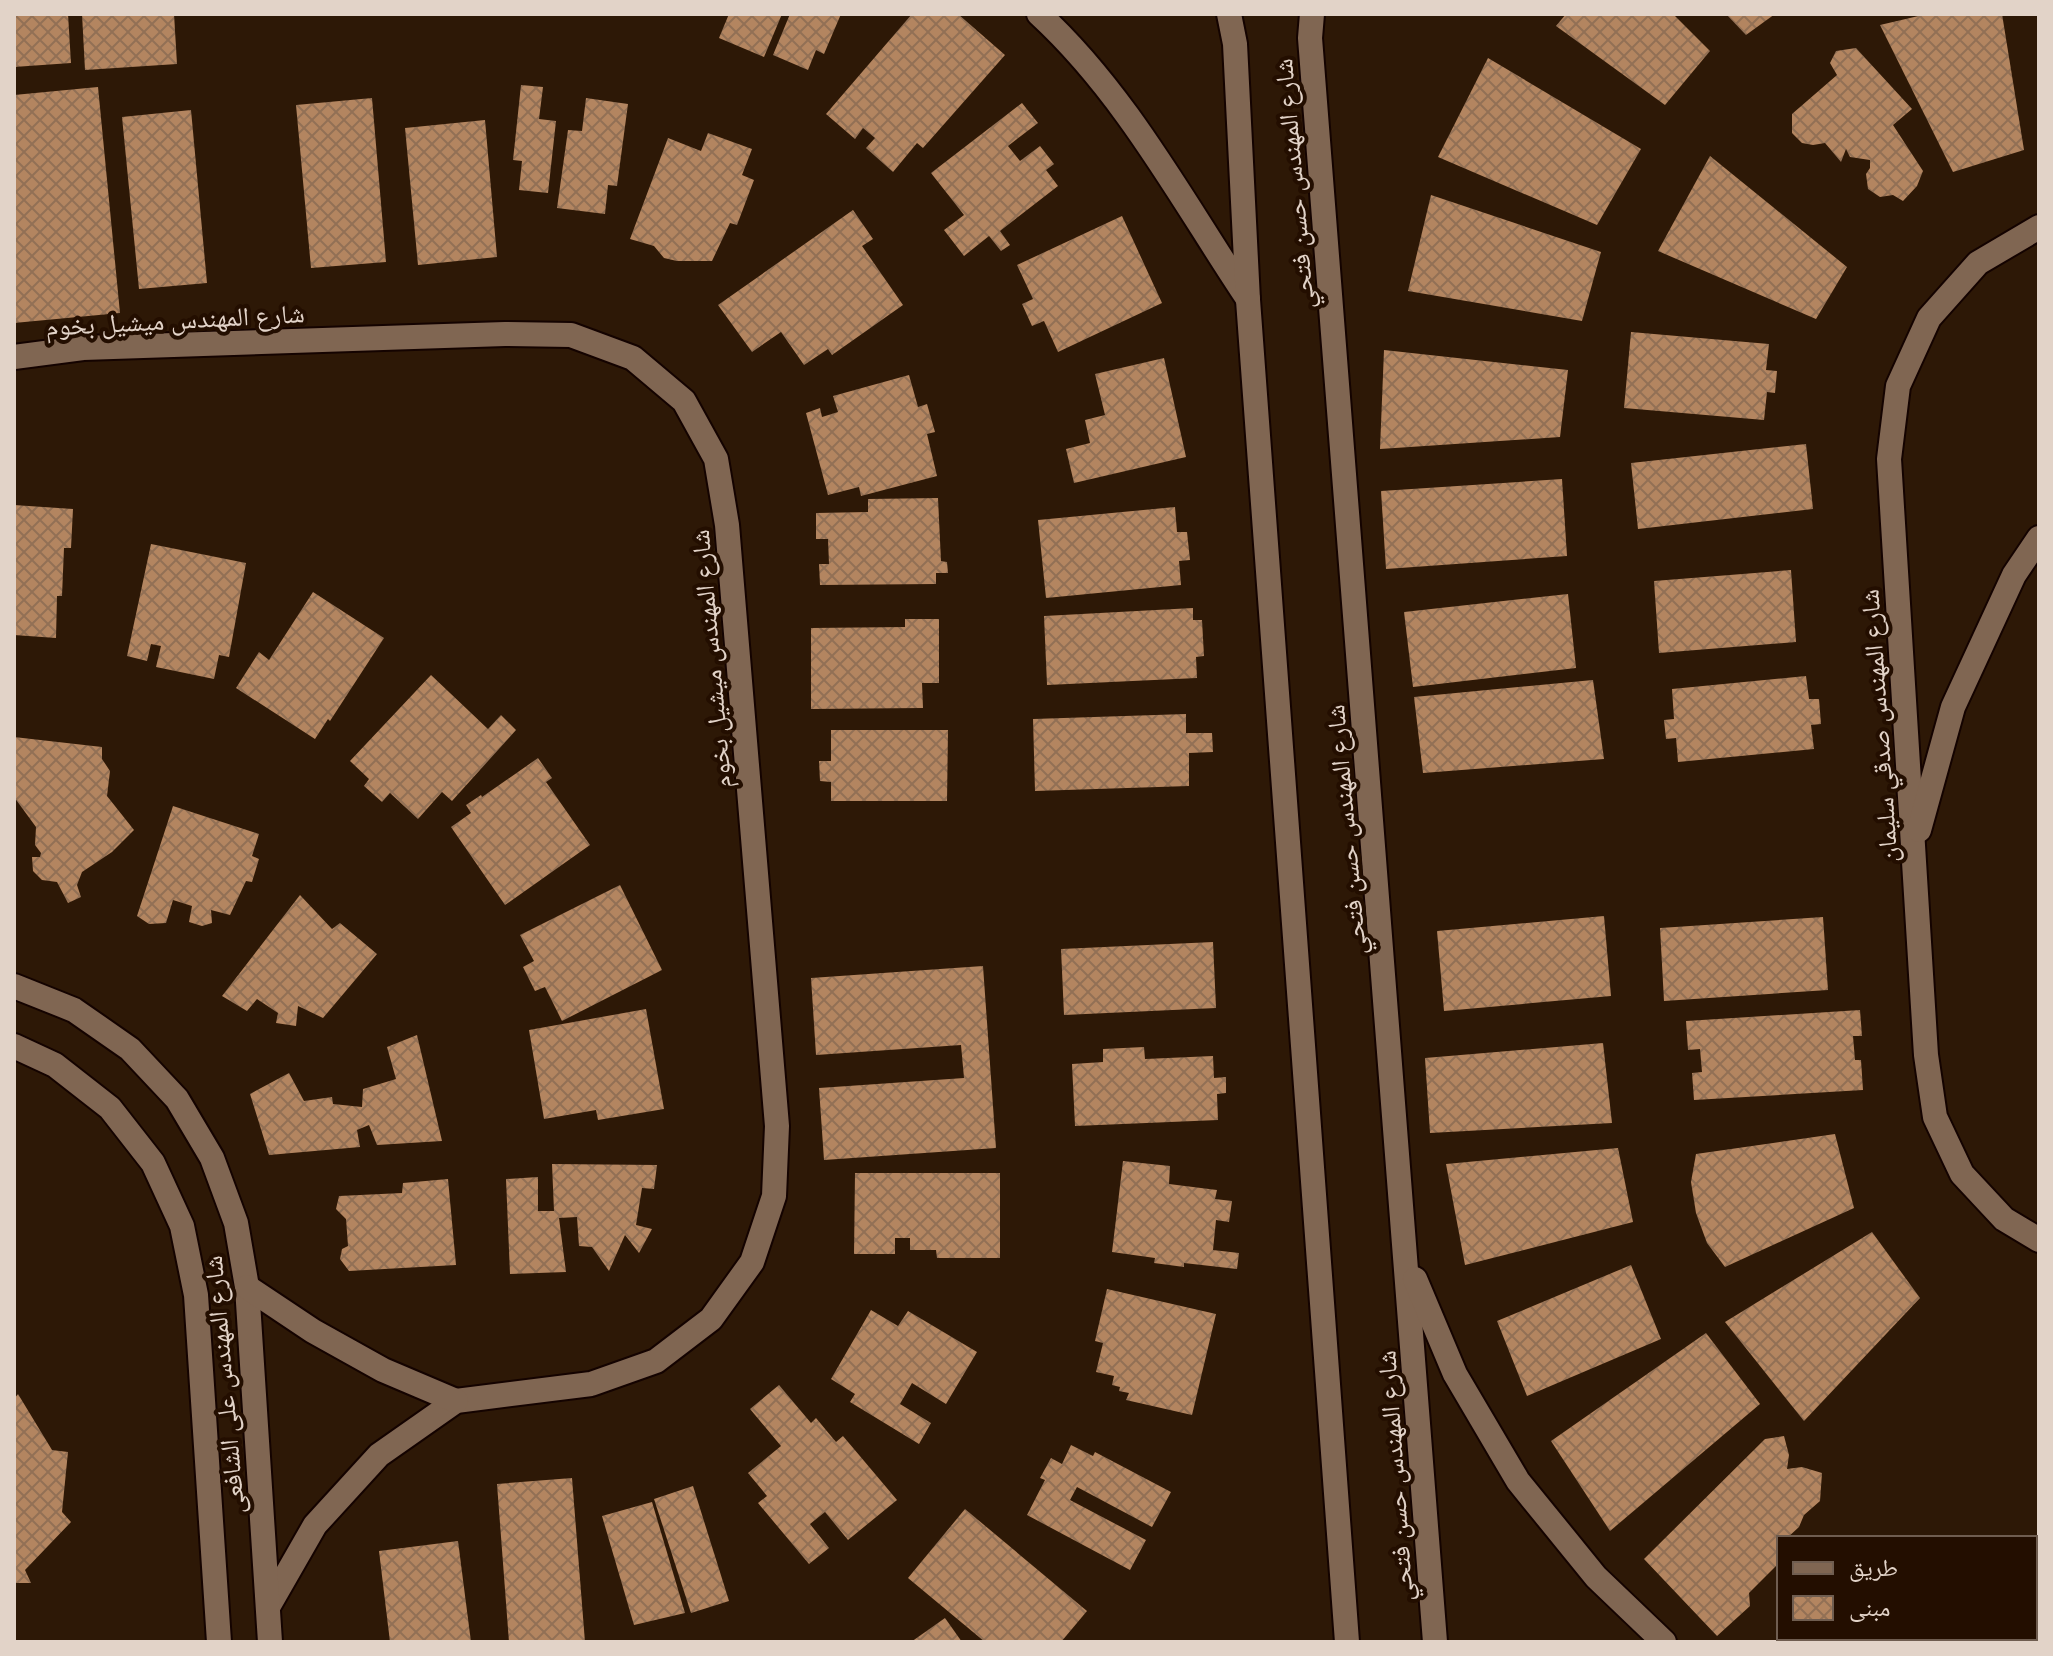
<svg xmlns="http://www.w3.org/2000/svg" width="2053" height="1656" viewBox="0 0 2053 1656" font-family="'PT Serif','Noto Naskh Arabic',serif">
<defs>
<pattern id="building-cross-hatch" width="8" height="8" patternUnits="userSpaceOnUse" patternTransform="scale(2)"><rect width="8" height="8" fill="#b38560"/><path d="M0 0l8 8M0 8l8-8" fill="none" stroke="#927055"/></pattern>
</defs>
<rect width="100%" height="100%" fill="#2d1806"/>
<!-- building -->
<g fill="url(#building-cross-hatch)">
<polygon points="14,14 68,14 71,63 14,67"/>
<polygon points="82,14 174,14 177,64 85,70"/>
<polygon points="729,14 782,14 764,57 719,38"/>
<polygon points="790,14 841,14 824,54 816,50 808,70 773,55"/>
<polygon points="912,14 958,14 1005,55 923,148 917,143 893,172 866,148 875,138 863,128 855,139 826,114"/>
<polygon points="1566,14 1673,14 1710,51 1665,105 1556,26"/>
<polygon points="1726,14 1775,14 1746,35"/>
<polygon points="1927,14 2002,14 2024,150 1953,172 1880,25"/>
<polygon points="1856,48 1912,109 1893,125 1923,171 1917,186 1903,201 1893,195 1880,197 1868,189 1866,174 1870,168 1870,160 1850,157 1846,149 1841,162 1825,143 1813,145 1802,143 1792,133 1792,114 1837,75 1830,63 1836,51"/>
<polygon points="1488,58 1641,149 1597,225 1438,157"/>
<polygon points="521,85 543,87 539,119 556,121 548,193 519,190 522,161 513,160"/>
<polygon points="98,87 120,313 14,323 14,95"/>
<polygon points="372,98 386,262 311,268 296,105"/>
<polygon points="586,98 628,104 617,186 608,185 605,214 557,208 568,130 582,131"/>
<polygon points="1022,103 1038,123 1008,146 1020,161 1040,146 1054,164 1046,170 1058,186 1000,231 1010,245 1001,251 989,236 964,256 944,230 964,215 931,173"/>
<polygon points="191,110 207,283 139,289 122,117"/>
<polygon points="485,120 497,257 418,265 405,128"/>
<polygon points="708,133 752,149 742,175 754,180 737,225 730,223 712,261 677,261 664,258 654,246 630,239 668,138 701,151"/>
<polygon points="1710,156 1847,267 1816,319 1658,251"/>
<polygon points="1431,195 1601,252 1582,321 1408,291"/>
<polygon points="853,210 873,239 862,246 903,305 832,355 828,349 804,365 781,332 752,352 718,305"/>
<polygon points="1122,216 1162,303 1058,352 1044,321 1032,326 1022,304 1033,299 1017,265"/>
<polygon points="1631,332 1769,344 1766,370 1777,371 1775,393 1767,392 1764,420 1624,408"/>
<polygon points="1384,350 1568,370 1560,437 1380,449"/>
<polygon points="1164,358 1186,457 1074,483 1066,449 1090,443 1085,420 1105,415 1095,374"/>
<polygon points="909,375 918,407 927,404 935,432 927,434 937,476 861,496 859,487 828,495 806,413 820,408 822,417 838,412 833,396"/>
<polygon points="1806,444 1813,509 1638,529 1631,463"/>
<polygon points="1562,479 1567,556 1386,569 1381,491"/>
<polygon points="938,498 941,561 947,562 948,573 936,573 936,584 820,585 819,564 829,564 828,539 816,539 816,513 868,512 868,499"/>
<polygon points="14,505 73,509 71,548 64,548 62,596 57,596 56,638 14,635"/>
<polygon points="1175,507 1177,532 1187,532 1190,560 1179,561 1181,585 1046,598 1038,520"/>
<polygon points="151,544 246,563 229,657 219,655 214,679 156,667 161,646 151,644 147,661 127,656"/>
<polygon points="1791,570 1796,642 1659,653 1654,581"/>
<polygon points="313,592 384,638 330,721 328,719 315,739 236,688 259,652 269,660"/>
<polygon points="1568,594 1576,668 1413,687 1404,612"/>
<polygon points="1193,608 1193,620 1202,620 1204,656 1196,657 1197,678 1047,685 1044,616"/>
<polygon points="905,619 939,619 939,683 922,683 923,708 811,709 811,628 905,627"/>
<polygon points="431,675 488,729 501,715 516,730 452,801 442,792 418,819 390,793 382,802 364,786 369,779 350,761"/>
<polygon points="1806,676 1809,699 1819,699 1821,724 1811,725 1814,749 1678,762 1676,738 1666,739 1664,720 1674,719 1672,689"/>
<polygon points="1593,680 1604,759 1423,773 1414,697"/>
<polygon points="1186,714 1186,733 1212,733 1213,752 1189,753 1189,786 1035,791 1033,719"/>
<polygon points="831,730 948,730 947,801 831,801 831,782 820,781 819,761 831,761"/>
<polygon points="14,737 102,747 102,759 110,771 107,796 134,830 112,852 82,872 77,885 81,897 68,903 57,882 42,880 33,871 32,857 40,857 41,853 35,845 36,827 14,797"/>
<polygon points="538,758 552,778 546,782 590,845 505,905 451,827 471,813 466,805 481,795 482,797"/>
<polygon points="173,806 259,834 252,856 259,859 252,882 246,881 230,915 211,910 212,923 202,926 189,922 192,906 173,900 166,923 149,924 137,916"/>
<polygon points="620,885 662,970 562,1021 545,987 535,991 523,967 534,961 520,935"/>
<polygon points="300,895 332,929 340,923 377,954 323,1018 298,1006 296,1026 276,1023 278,1013 257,999 247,1011 222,996"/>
<polygon points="1604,916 1611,996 1444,1011 1437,931"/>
<polygon points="1823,917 1828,990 1664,1001 1660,928"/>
<polygon points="1213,942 1216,1008 1064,1015 1061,949"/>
<polygon points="983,966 996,1148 824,1160 819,1088 964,1078 961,1045 816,1055 811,978"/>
<polygon points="646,1009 664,1109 598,1120 596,1110 544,1119 529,1030"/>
<polygon points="1860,1010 1862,1036 1853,1036 1855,1060 1861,1060 1863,1090 1694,1100 1692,1073 1702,1072 1700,1049 1688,1050 1686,1021"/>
<polygon points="417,1035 442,1141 377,1145 369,1125 357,1130 360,1147 269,1155 250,1094 289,1073 304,1101 332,1097 333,1104 362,1107 363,1089 396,1079 387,1047"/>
<polygon points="1603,1043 1612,1123 1430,1133 1425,1058"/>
<polygon points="1144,1047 1145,1059 1213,1056 1214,1078 1226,1077 1226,1093 1217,1094 1218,1120 1075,1126 1072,1064 1103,1062 1103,1049"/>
<polygon points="1835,1134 1854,1208 1725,1267 1707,1243 1696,1213 1691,1182 1696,1154"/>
<polygon points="1618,1148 1633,1222 1465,1265 1446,1164"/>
<polygon points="1123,1161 1170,1166 1169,1184 1217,1190 1215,1199 1232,1201 1229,1222 1216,1220 1213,1250 1239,1253 1237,1269 1184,1263 1184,1267 1154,1263 1155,1258 1112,1252"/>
<polygon points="552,1164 657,1165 654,1189 642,1188 636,1225 652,1229 639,1253 625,1235 609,1271 592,1247 579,1246 577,1217 559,1218 566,1272 510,1274 506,1179 538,1177 538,1211 554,1211"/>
<polygon points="855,1173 1000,1173 1000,1258 937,1258 936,1250 910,1250 910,1238 895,1238 895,1254 854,1254"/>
<polygon points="448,1179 456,1265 349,1271 340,1259 342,1249 348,1246 346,1219 336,1209 339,1196 402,1193 403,1183"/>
<polygon points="1872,1232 1920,1298 1804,1421 1725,1322"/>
<polygon points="1631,1265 1661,1339 1527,1396 1497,1321"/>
<polygon points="1107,1289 1216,1314 1192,1415 1126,1400 1129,1393 1119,1391 1120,1387 1112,1385 1114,1376 1096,1372 1103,1343 1095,1341"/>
<polygon points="871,1310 898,1326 908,1311 977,1352 946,1404 912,1383 900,1404 931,1423 919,1444 850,1402 855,1394 831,1379"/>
<polygon points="1706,1333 1760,1404 1610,1531 1551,1441"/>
<polygon points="779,1385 811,1423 816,1418 836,1442 843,1436 897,1500 848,1540 825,1512 810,1524 829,1548 809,1564 758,1503 767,1496 748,1473 781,1446 750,1409"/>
<polygon points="18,1394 52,1450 68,1452 62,1512 71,1522 25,1570 31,1583 14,1583 14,1399"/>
<polygon points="1784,1436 1789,1455 1787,1469 1802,1467 1822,1473 1820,1501 1804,1515 1799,1527 1787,1538 1779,1538 1779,1563 1749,1593 1750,1606 1717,1636 1644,1559 1765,1439"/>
<polygon points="1071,1445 1093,1456 1095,1452 1171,1492 1152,1527 1077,1487 1070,1500 1146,1540 1130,1570 1027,1515 1045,1480 1040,1478 1051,1458 1062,1464"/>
<polygon points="572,1478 585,1642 509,1642 497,1484"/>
<polygon points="693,1486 729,1601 691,1613 654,1499"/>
<polygon points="652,1502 685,1613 634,1625 602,1516"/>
<polygon points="965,1509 1087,1611 1061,1642 985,1642 908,1578"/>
<polygon points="458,1541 471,1642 390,1642 379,1551"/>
<polygon points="945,1618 962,1642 911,1642"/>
<polygon points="1790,1638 1874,1638 1872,1642 1788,1642"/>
</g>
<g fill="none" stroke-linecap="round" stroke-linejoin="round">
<defs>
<g id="street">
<path d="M1039 14C1126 94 1183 202 1248 299"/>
<polyline points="1229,14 1235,44 1248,300 1347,1642"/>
<polyline points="1312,14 1310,38 1435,1642"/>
<polyline points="2039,227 1978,263 1929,318 1898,386 1889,459 1926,1055 1935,1117 1962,1174 2004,1219 2039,1240"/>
<polyline points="14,357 83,348 505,334 571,335 633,358 684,401 716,459 727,525 777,1126 774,1196 752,1262 711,1319 656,1361 591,1384 456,1401 379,1455 315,1525 268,1607"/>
<polyline points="1919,830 1953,707 2014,575 2039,538"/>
<polyline points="14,986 74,1010 130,1049 177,1099 212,1158 236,1223 247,1287 270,1642"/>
<polyline points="14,1046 55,1065 110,1108 153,1163 182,1226 196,1295 219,1642"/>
<polyline points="1415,1279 1455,1374 1518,1481 1596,1577 1664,1642"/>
<polyline points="247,1287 313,1331 383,1370 456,1401"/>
</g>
</defs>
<!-- street casing -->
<use href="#street" stroke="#140300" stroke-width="28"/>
<!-- street -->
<use href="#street" stroke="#806652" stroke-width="24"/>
</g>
<g text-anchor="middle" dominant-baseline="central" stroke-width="8" stroke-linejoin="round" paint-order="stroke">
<!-- street labels -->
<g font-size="26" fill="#e2d3c8" stroke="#230e00">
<text transform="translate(1293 184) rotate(-95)">شارع المهندس حسن فتحي</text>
<text transform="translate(175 319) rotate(-3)">شارع المهندس ميشيل بخوم</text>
<text transform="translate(710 659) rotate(-95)">شارع المهندس ميشيل بخوم</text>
<text transform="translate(1878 726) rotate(-94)">شارع المهندس صدقي سليمان</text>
<text transform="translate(1345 830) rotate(-95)">شارع المهندس حسن فتحي</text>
<text transform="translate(223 1385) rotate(-95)">شارع المهندس على الشافعى</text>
<text transform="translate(1394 1476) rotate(-94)">شارع المهندس حسن فتحي</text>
</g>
</g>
<!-- border -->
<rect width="2053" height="1656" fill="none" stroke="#e2d3c8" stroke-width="32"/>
<!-- legend -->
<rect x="1777" y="1536" width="260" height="104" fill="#230e00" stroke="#6f5d50" stroke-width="2"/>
<rect x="1793" y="1562" width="40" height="12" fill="#806652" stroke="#6f5d50" stroke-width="2"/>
<text x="1849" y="1576" font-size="24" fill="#e2d3c8">طريق</text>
<rect x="1793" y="1596" width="40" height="24" fill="url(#building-cross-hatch)" stroke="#6f5d50" stroke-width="2"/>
<text x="1849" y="1616" font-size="24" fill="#e2d3c8">مبنى</text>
</svg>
